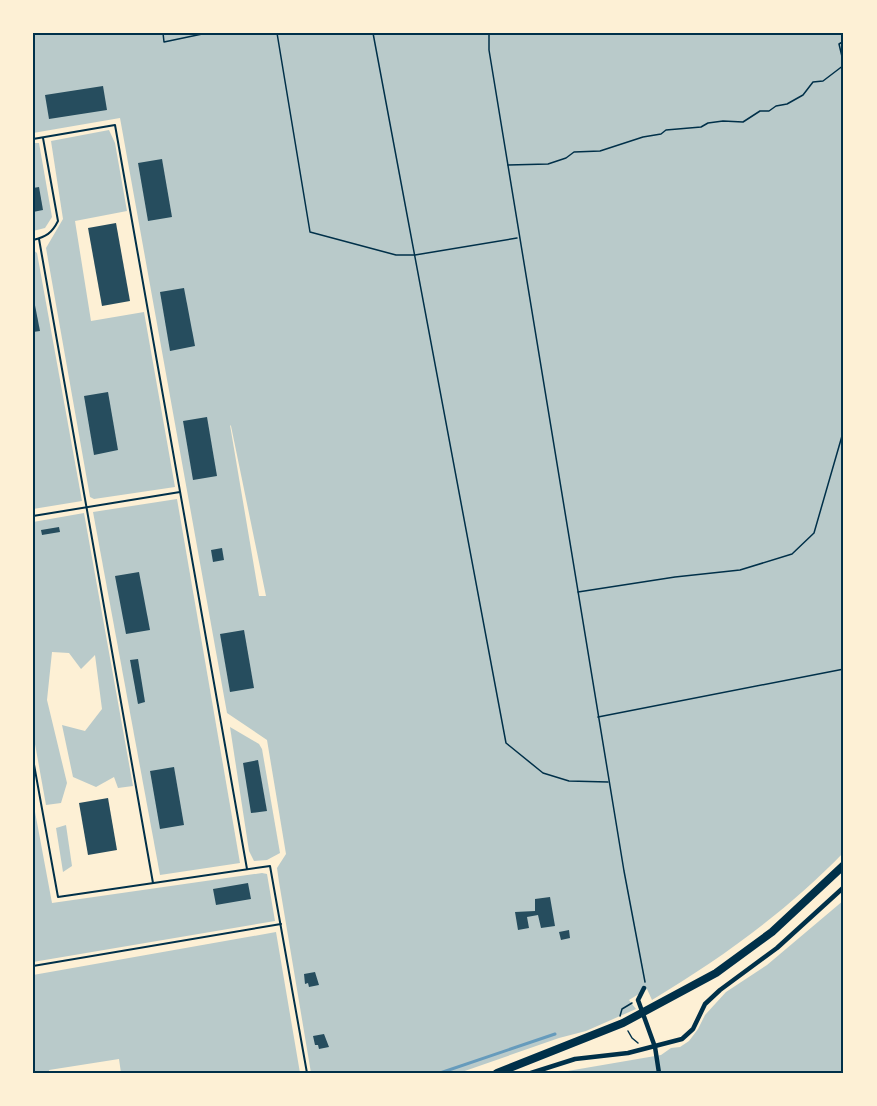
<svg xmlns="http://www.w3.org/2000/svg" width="877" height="1106" viewBox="0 0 877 1106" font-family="'Asap Condensed',sans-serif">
<rect width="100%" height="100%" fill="#fdf0d5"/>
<!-- green -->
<g fill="#b9caca" fill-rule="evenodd">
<path d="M33 33H844V852C787 911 722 958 652 1000L647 989 629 1000 636 1009 586 1031 559 1038 459 1073H311L279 882 277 868 286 854 267 740 227 713 120 118 33 133ZM230 425 231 426 266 596H259Z"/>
<polygon points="109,130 115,143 127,211 75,221 91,321 144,312 175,487 94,499 90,497 46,248 63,219 51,141"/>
<polygon points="33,143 39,143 52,217 45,228 33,231"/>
<polygon points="33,250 37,253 82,501 33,509"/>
<polygon points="177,499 240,863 160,875 93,512"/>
<polygon points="84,513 133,786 118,788 114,777 96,787 73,777 62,725 85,731 102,709 95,655 81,669 69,653 52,652 47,700 67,783 61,803 46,805 33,733 33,522"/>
<polygon points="230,727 259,744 262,749 280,853 267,860 254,861 249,851"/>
<polygon points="33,801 52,903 262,873 267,874 275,921 33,962"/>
<polygon points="66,825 72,866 63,872 56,828"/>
<polygon points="844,900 844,1073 556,1073 661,1055 671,1048 680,1047 689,1041 698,1029 705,1015 726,992 767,965"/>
<polygon points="276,932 300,1073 121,1073 119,1059 49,1070 49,1073 33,1073 33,975"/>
</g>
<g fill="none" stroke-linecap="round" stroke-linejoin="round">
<!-- stream -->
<polyline stroke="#669bbc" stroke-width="3" points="440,1073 555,1034"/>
</g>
<!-- building -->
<g fill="#264d5e">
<polygon points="103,86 107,110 49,119 45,95"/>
<polygon points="162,159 172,217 148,221 138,163"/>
<polygon points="39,187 43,210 33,212 33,188"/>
<polygon points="116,223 130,301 102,306 88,228"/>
<polygon points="184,288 195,346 170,351 160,292"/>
<polygon points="33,295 40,331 33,332"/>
<polygon points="108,392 118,450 94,455 84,396"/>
<polygon points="207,417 217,476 193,480 183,421"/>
<polygon points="59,527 60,532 42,535 41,530"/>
<polygon points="222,548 224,560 213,562 211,550"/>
<polygon points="139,572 150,630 126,634 115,576"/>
<polygon points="244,630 254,688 230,692 220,634"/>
<polygon points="138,659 145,702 138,704 130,660"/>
<polygon points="258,760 267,811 251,813 243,763"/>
<polygon points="174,767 184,825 160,829 150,771"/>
<polygon points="108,798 117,850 88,855 79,803"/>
<polygon points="248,883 251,899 216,905 213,889"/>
<polygon points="550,897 555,926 541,928 538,915 527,917 529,928 518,930 515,912 535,911 535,899"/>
<polygon points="569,930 570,938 561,940 559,932"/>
<polygon points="315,972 319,985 309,987 308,983 305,984 304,974"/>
<polygon points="324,1034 329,1047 319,1049 318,1045 315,1045 313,1036"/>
</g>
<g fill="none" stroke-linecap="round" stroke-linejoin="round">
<!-- path -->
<g stroke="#003049" stroke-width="1.5">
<polyline points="163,33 164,42 207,33"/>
<polyline points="277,33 310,232 396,255 415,255 517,238"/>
<polyline points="373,33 506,743 543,773 569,781 608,782"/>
<polyline points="489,33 489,50 624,871 645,982"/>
<polyline points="508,165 548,164 566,158 574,152 600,151 643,137 661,134 666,130 701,127 708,123 723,121 743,122 760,111 769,111 776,106 787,104 803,95 813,82 823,81 844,65 839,44 844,41"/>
<polyline points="578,592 675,577 740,570 792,554 814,533 844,429"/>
<polyline points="598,717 844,669"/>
<polyline points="620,1016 622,1009 632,1003"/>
<polyline points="628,1031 632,1038 638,1043"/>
</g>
<!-- service -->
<g stroke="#003049" stroke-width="2">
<polyline points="33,139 115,125 247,869"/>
<polyline points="39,239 153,883"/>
<path d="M33 240C46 237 52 233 58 221L43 138"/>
<polyline points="33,516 180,492"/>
<polyline points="33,759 58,897 270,866 307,1073"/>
<polyline points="33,966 281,924"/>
</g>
<!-- minor -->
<g stroke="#003049" stroke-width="4.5">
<polyline points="644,988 638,1000 655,1047 659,1073"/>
<polyline points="531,1073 575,1059 628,1053 682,1039 693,1029 705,1004 720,990 777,948 844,887"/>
</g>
<!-- primary -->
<polyline stroke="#003049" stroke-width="8" points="497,1073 623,1023 716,973 772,932 844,865"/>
</g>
<!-- border -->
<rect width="877" height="1106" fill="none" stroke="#fdf0d5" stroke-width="69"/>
<rect x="34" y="34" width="808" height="1038" fill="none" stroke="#003049" stroke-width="2"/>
</svg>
